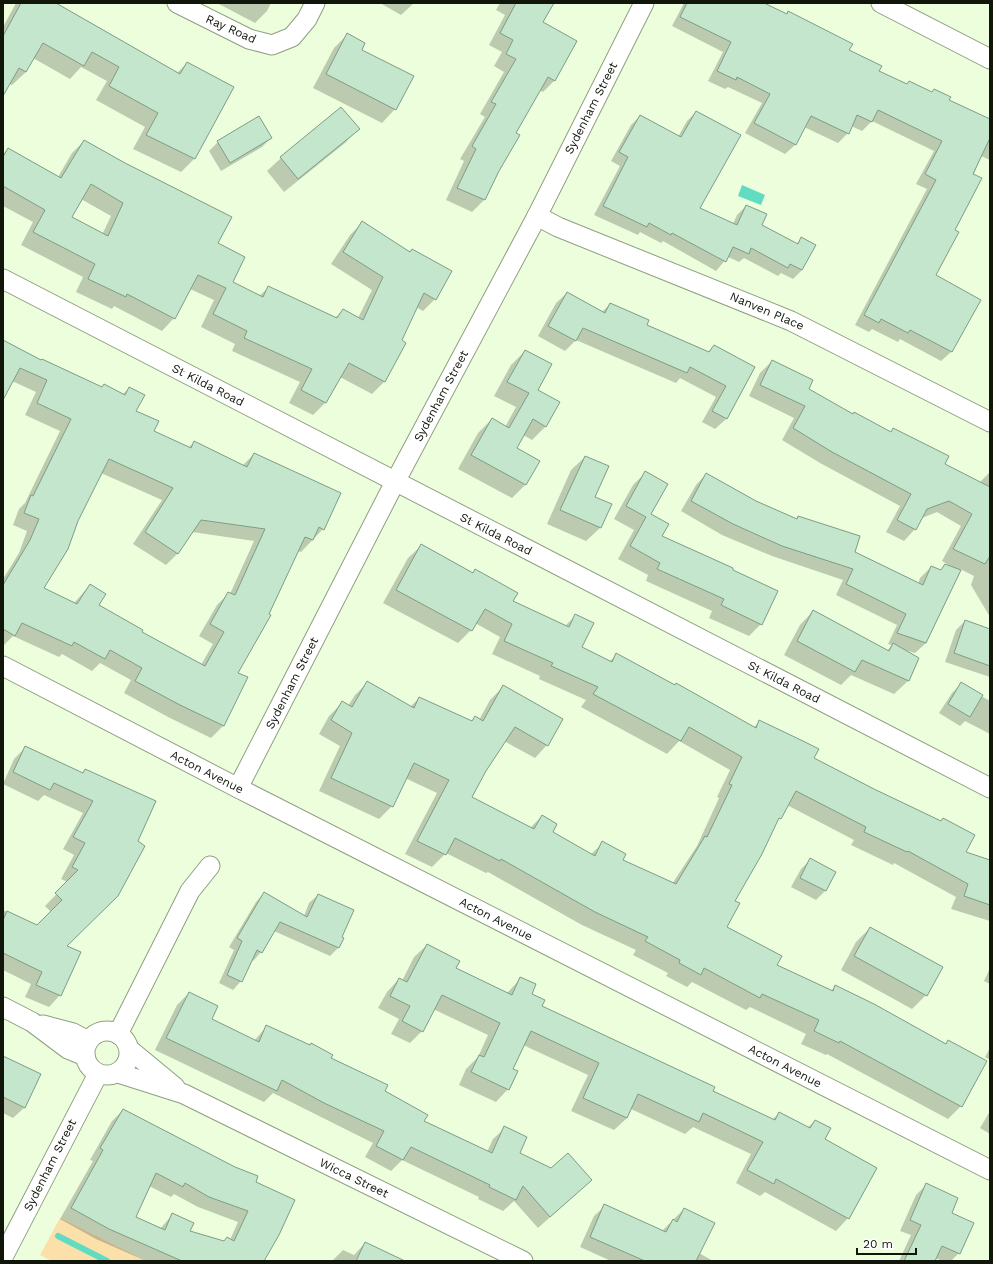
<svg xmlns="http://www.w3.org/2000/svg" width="993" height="1264" viewBox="0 0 993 1264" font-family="'Work Sans',sans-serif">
<rect width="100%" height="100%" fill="#ecfedc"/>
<!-- green -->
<polygon fill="#fce0a9" points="60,1218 146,1261 52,1261 40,1255"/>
<!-- water -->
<polygon fill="#61dcc2" points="742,185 765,195 761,205 738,196"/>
<!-- shadow -->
<g fill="#0003" fill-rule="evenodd">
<polygon points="16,3 54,3 177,73 187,63 233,87 194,159 181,172 133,149 145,127 96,100 107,81 81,67 70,79 33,58 26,72 12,85 7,83 3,87 3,27"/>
<polygon points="217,3 271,3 267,11 255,23"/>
<polygon points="380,3 414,3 401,15"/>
<polygon points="500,3 553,3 541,23 555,80 543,92 539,90 515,133 484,200 472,212 446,200 464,161 460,159 485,117 480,114 504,72 494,66 502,52 489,45 505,15 496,10"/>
<polygon points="684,3 763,3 786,15 788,12 878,71 906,84 909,82 990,120 990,160 981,156 934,275 979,300 951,352 941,361 900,339 898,342 872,329 869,332 855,325 927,189 916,184 934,151 872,121 862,131 851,126 848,133 838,143 804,127 795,145 785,154 745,133 762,103 728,87 725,89 708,81 723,52 672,26"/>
<polygon points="347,35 360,51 395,109 382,123 313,88 334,48"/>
<polygon points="341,108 358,129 345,143 284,192 267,171 281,158"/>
<polygon points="696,112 698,209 733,224 737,215 746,206 761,225 796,244 802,238 815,245 802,270 793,279 781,273 778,276 744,258 739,262 728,257 716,271 663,241 661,243 640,232 638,235 594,215 620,166 611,161 631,125 640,116 678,137 687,121"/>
<polygon points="271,138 262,147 221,171 209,151 218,142"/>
<path d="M84 141 217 244 231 283 259 296 269 287 335 318 343 310 358 318 372 290 331 264 350 235 362 223 409 252 412 250 435 299 423 311 416 307 384 382 372 394 340 377 325 403 313 415 289 403 300 382 232 351 235 344 201 327 214 300 190 289 174 318 162 331 114 306 112 309 76 292 83 277 21 245 33 222 3 206V154L8 149 58 177 72 153ZM81 199 111 216 102 235 70 218Z"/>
<polygon points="567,293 602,312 610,304 645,325 707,353 714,346 754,367 726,419 715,429 702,422 716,397 680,378 676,383 576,340 565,351 538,336 556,303"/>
<path d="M3 345 102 388 122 395 129 388 135 411 153 432 188 448 194 442 242 466 254 454 323 529 301 552 298 551 237 673 223 726 211 738 168 717 124 693 131 680 100 663 92 671 62 654 59 657 13 636 3 646V579L19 553 27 531 13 525 19 509 25 503 60 431 25 415 36 392 12 381 3 397ZM101 473 162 500 133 544 166 565 178 553 192 532 254 541 230 594 229 593 217 605 199 636 213 644 201 665 140 632 98 605 90 585 74 603 42 589Z"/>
<polygon points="525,351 546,426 532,440 523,435 516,448 538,461 525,485 512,498 458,469 478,433 492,419 505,427 516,407 494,396 511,365"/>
<polygon points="772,361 808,389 853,415 890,433 893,429 943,464 979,483 990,472 990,617 971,585 974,576 960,569 926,643 915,653 904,650 918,659 908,681 894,694 851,675 841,685 784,655 800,625 813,611 887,651 892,645 888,644 897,625 836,595 843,580 772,556 722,535 681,511 696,485 706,474 756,502 796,519 798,517 854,553 918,584 920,578 931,567 940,571 945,565 956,569 942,561 961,526 937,512 922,518 915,529 904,541 886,532 900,506 820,463 782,440 794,418 749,396 760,373"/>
<polygon points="585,457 594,497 610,505 600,528 586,541 547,524 571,470"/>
<polygon points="645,473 650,514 661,537 761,624 749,636 709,618 712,611 646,581 648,575 618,559 634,530 614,519 633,485"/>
<polygon points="421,546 472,574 475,570 512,602 565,626 576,615 581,648 609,662 617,654 754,727 759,722 812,758 965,852 990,861 990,921 951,909 956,897 894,863 893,865 851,845 854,840 787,805 775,823 734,901 725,927 776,966 831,991 835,986 945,1044 948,1041 961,1106 948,1119 827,1054 826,1055 801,1044 806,1034 750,1007 746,1010 692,982 687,987 666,976 668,973 633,955 636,950 582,925 488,872 486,873 446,853 432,867 405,854 437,793 405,778 392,806 379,819 319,791 340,746 319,734 329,716 342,703 348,706 355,695 368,682 410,707 419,698 471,722 475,717 479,720 490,700 503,687 547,745 535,758 504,741 485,770 471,797 530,828 542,816 551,833 590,855 603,843 622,860 672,884 697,846 719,798 717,797 730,770 679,741 667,754 581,707 586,700 539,679 540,676 492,654 500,637 475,623 471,630 458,643 383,603 408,558"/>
<polygon points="965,621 990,630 990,677 945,662 956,630"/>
<polygon points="961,684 990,701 990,734 965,721 960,726 939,713 952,693"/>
<polygon points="26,747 82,774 85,771 155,802 66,946 60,995 49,1007 25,997 31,984 3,970 3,910 37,926 51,912 45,906 68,882 61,879 74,855 63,849 83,813 44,795 38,801 3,784 14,759"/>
<polygon points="810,860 835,872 825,891 816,900 791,887 801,869"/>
<polygon points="264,893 304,916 309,903 318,895 338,948 330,956 274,931 261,952 253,961 251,960 241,981 233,990 219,983 234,950 229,947 256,902"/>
<polygon points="870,928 926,995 912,1009 841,970 856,942"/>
<polygon points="427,945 454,969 507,993 521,978 530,995 541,1006 772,1120 779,1113 807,1128 815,1121 824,1139 848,1218 836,1231 765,1192 760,1196 736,1183 751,1154 693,1127 685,1134 631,1109 627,1118 614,1130 571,1111 588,1075 523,1045 512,1070 508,1089 496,1102 459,1085 466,1069 478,1057 488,1035 433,1009 422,1031 410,1043 391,1034 399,1019 378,1008 387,992 399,979 402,981 414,957"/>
<polygon points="990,968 990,984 984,981"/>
<polygon points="189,993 210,1020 254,1041 267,1026 330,1058 383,1092 423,1122 487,1152 493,1139 505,1128 519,1153 579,1191 538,1228 514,1201 503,1211 478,1199 479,1197 402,1160 391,1171 365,1157 373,1143 273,1093 264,1102 155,1050 177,1005"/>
<polygon points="990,1048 990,1060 985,1057"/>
<polygon points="3,1057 25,1107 13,1118 3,1113"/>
<path d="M123 1110 255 1182 263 1261H146L96 1239 60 1219 93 1161 90 1160 112 1121ZM149 1186 171 1197 174 1194 198 1207 238 1222 230 1240 223 1242 189 1232 172 1215 160 1229 134 1218Z"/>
<polygon points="990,1111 990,1134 980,1128"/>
<polygon points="927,1184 950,1214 959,1253 951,1261 943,1261 935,1258 934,1261 899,1261 911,1235 900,1231 916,1195"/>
<polygon points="605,1206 662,1231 684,1209 699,1253 713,1261 611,1261 580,1247 594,1216"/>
<polygon points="365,1243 394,1261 332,1261 343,1250 354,1255"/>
</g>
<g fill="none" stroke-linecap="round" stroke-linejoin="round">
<!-- stream -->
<polyline stroke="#61dcc2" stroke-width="6" points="58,1236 107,1261"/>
</g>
<!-- building -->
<g fill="#c4e6cd" stroke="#7d9d86" fill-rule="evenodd">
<polygon points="21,3 56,3 180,74 187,62 234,87 195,159 146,135 158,113 109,86 119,67 92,52 84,66 43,43 26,72 19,68 3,96 3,36"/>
<polygon points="516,3 554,3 543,22 577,41 555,81 548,77 516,133 520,135 499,171 485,200 457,188 476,149 472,146 496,104 491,102 516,59 506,54 513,40 500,33"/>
<polygon points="687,3 764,3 787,14 788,11 853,44 849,50 882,66 879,71 907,84 909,81 932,92 934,89 951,97 949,100 990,119 990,138 973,174 982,178 955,230 959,232 936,275 981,300 952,352 910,330 908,333 881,319 879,323 864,315 936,180 925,174 942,141 878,110 872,122 857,115 849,134 811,116 796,145 754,123 770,94 737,77 736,80 717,71 731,42 680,17"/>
<polygon points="347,33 365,43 362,50 414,76 396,110 326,74"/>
<polygon points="341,107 360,129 298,179 280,157"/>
<polygon points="696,111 741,135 700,208 737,225 746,205 767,214 762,225 798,244 801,237 816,245 802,270 790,264 788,268 751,248 749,254 733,247 726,262 672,233 671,235 649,223 647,227 603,206 628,157 619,152 640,115 681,137"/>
<polygon points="259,116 272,138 230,163 217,141"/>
<path d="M84 140 125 163 232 217 218 243 245 257 233 282 263 297 268 286 337 318 343 309 363 320 383 277 343 252 362 221 410 252 412 249 452 271 436 300 424 293 402 340 406 343 385 382 349 363 326 403 301 390 312 369 244 338 247 331 213 314 226 288 198 275 175 319 127 294 126 297 88 279 95 264 33 232 45 210 3 186V157L8 148 61 178ZM91 184 123 203 108 236 72 217Z"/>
<polygon points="567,292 605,313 610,303 649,320 647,325 709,352 714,345 755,367 727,419 712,411 726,386 690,367 687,373 583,328 576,341 548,326"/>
<path d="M3 340 41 360 42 359 102 387 104 384 125 395 129 387 145 395 136 411 159 421 154 431 191 448 194 441 247 467 254 453 341 493 324 530 319 527 313 540 305 537 269 614 271 615 238 673 248 677 224 726 180 705 135 681 142 668 110 650 105 659 74 642 72 646 22 623 15 636 3 629V585L30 540 39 519 24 513 31 495 33 496 71 419 37 403 47 380 20 368 3 400ZM109 459 173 488 145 532 178 554 201 520 265 529 235 595 228 592 210 624 224 632 205 666 142 632 143 630 99 605 106 594 90 584 77 604 44 588 68 549 78 521Z"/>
<polygon points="525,350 552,364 538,390 560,402 546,427 533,419 517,448 540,461 526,485 471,455 492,418 509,428 529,393 507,382"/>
<polygon points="772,360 813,380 809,389 853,414 854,412 891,432 893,428 949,456 945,464 990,487 990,556 985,564 953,549 972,514 949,501 927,509 916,530 897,520 911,494 832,452 793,428 805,406 760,385"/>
<polygon points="585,456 609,466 595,497 612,504 601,528 560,510"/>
<polygon points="645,471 668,484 651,514 669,524 662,536 733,568 733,570 778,591 762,625 721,605 724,599 657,569 660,563 630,546 646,517 626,506"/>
<polygon points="706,473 756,501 797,519 798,516 860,536 855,552 923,585 931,566 941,570 945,564 961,570 926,643 897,633 906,614 846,584 853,569 782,546 733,524 691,501"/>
<polygon points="421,544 473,573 475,569 518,593 513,601 569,627 575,614 594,623 582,647 612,662 616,653 675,685 676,683 756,728 759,720 803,741 819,749 814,758 874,789 941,821 943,818 975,835 966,852 990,860 990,905 964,896 968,884 908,851 907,852 864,832 866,827 796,791 781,819 779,818 762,854 735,901 740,903 727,927 782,956 777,965 833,991 835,985 874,1004 946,1044 948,1040 987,1061 962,1107 840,1041 839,1043 814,1031 819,1020 762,994 760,998 704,968 701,975 679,963 680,960 645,941 648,937 595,912 501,859 500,861 455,838 446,855 417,841 449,780 414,763 393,807 331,778 352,733 331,720 342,701 352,707 367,681 414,708 419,697 472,721 475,716 483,721 503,685 563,719 548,746 515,727 486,771 472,797 534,829 542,815 557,824 553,832 595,856 602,841 626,854 623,860 676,884 705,836 707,837 732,785 729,784 742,757 689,727 681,741 593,694 598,687 551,666 553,663 504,641 512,624 485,609 472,631 396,590"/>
<polygon points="813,610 889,651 893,643 919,658 909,681 862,660 855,672 797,641"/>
<polygon points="965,620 990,629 990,666 954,653"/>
<polygon points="961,682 983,695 970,717 948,704"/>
<polygon points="25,746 83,773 85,769 156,801 138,841 145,846 118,896 67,946 81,952 61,996 36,985 42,972 3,953 3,920 7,911 37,925 62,900 55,893 78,870 72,867 85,843 73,837 93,801 54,783 50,790 13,772"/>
<polygon points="810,858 836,872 826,891 800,878"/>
<polygon points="264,892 307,917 318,894 354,910 342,937 344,938 339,948 280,922 262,953 257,950 242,982 227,975 242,941 237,938"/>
<polygon points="870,927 943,967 927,996 854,956"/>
<polygon points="427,944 460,961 456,968 512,995 520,977 536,984 532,994 545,1000 542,1006 715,1087 713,1091 775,1120 779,1112 810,1128 815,1120 831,1128 825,1139 877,1168 849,1219 776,1179 774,1184 747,1170 763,1142 703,1113 699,1122 638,1094 627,1118 583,1098 599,1063 531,1031 513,1069 518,1071 509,1090 471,1072 479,1055 484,1057 500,1023 442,995 423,1032 402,1021 410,1006 390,996 399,978 407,982"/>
<polygon points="189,992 218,1006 212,1019 259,1042 266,1025 310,1045 311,1043 333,1055 331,1058 388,1085 385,1091 428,1115 424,1121 492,1153 504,1126 527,1137 520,1153 551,1168 568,1153 592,1180 550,1217 523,1186 516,1200 489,1187 490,1185 411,1147 403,1160 376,1146 384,1131 324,1103 282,1080 277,1091 166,1038"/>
<polygon points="3,1056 41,1074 25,1108 3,1097"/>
<path d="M123 1109 235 1167 258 1176 256 1182 295 1200 279 1235 264 1261H182L109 1229 71 1208 103 1150 100 1148ZM156 1173 183 1187 185 1183 209 1197 248 1211 234 1241 227 1237 224 1241 190 1231 194 1223 172 1213 165 1230 136 1217Z"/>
<polygon points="926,1183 958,1198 952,1213 974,1223 960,1254 942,1246 935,1261 904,1261 921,1225 910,1220"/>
<polygon points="604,1204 666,1232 673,1219 677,1222 684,1208 715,1223 696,1261 645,1261 590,1237"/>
<polygon points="365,1242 405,1261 356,1261"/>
</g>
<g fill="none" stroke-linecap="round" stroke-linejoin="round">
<defs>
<g id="street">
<polyline points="177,3 249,39 272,45 292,37 307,19 315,3"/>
<polyline points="881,3 990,59"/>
<polyline points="537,216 558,227 791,321 990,422"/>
<polyline points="3,279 990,788"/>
<polyline points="3,666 238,788 990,1170"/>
<polyline points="238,788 395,482 537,216 644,3"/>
<polyline points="3,1007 32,1022 68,1049 85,1056"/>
<polyline points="43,1025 73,1033 88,1041"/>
<circle cx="107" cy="1053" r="22"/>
<polyline points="118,1034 190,891 210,866"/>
<polyline points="129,1049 175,1087"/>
<polyline points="118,1073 184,1094 523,1261"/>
<polyline points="3,1257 98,1074"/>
</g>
</defs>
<!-- street casing -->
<use href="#street" stroke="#8f9f80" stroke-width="21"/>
<!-- street -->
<use href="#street" stroke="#fff" stroke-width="19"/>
</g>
<g text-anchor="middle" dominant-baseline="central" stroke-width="4" stroke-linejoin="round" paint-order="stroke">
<!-- street labels -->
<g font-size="12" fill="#10160a" stroke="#fff">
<text transform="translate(231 29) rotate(24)">Ray Road</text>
<text transform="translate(591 108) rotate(-63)">Sydenham Street</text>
<text transform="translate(767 311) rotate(23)">Nanven Place</text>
<text transform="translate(208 385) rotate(27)">St Kilda Road</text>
<text transform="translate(441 396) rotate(-62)">Sydenham Street</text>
<text transform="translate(496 534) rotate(27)">St Kilda Road</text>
<text transform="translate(784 682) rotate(27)">St Kilda Road</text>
<text transform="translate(292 683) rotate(-63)">Sydenham Street</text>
<text transform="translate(207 772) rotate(27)">Acton Avenue</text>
<text transform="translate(496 919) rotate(27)">Acton Avenue</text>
<text transform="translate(785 1066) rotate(27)">Acton Avenue</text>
<text transform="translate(50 1165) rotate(-63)">Sydenham Street</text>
<text transform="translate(354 1178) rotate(26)">Wicca Street</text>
</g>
</g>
<!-- border -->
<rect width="993" height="1264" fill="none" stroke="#10160a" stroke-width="8"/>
<!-- scale -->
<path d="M857 1248v6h59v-6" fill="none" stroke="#10160a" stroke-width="2"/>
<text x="863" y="1248" font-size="12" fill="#10160a" stroke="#ffffff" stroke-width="3" paint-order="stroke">20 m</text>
</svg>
